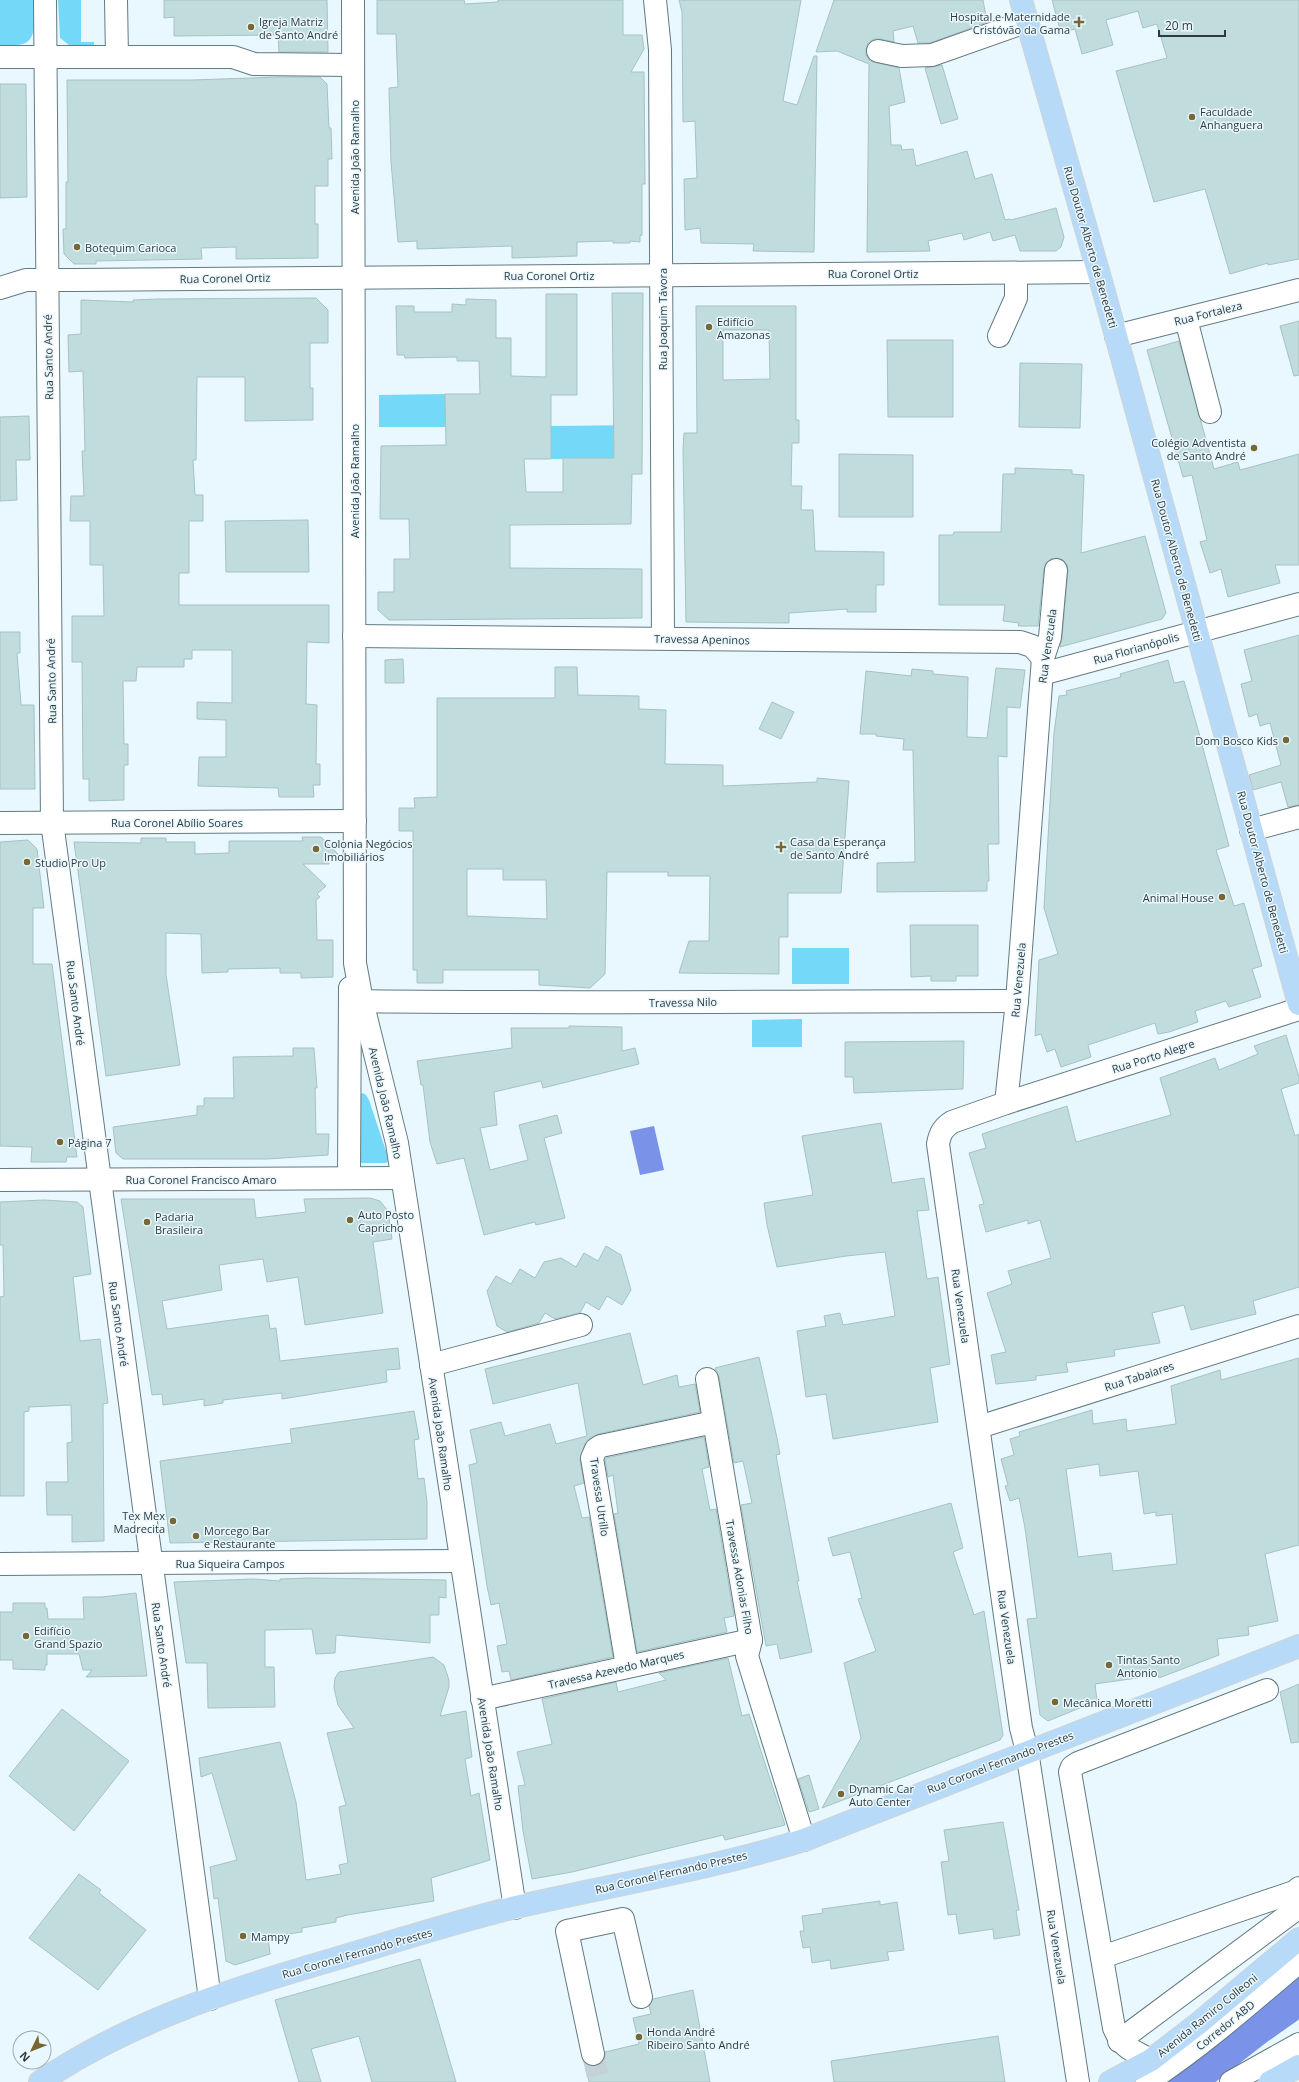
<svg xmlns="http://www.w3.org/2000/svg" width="1299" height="2082" viewBox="0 0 1299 2082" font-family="'Open Sans',sans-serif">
<rect width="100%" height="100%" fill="#e9f8fe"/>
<!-- green -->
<g fill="#74d9f8">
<path d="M0 0H34C34 13 39 39 23 44 16 46 7 45 0 45Z"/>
<polygon points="58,0 81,0 81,42 94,42 94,45 69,45 60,38"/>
<polygon points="445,394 446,427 379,427 379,395"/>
<polygon points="642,425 642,458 551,459 551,426"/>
<rect x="792" y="948" width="57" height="36"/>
<polygon points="802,1019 802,1047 752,1047 752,1020"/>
<polygon points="363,1093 366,1095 369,1100 389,1160 386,1163 362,1163 358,1161 359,1095"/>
</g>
<!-- water -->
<polygon fill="#7a92e7" points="654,1126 664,1170 640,1175 630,1131"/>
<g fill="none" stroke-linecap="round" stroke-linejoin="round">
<!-- river -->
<polyline stroke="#7a92e7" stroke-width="40" points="1183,2082 1255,2026 1299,1995"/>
</g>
<!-- building -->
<g fill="#c0dcdc" stroke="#a6c2c2" fill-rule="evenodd">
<polygon points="164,0 327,0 328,52 279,52 278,35 174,36 174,17 164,18"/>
<polygon points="377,0 464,0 465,4 498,2 498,0 623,0 623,35 642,35 644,49 631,72 644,72 645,184 642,184 642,235 640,236 640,242 630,241 630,243 613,243 613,241 577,242 577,256 512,258 512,246 417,249 417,241 398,242 391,162 389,88 398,87 396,34 377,34"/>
<polygon points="679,0 801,0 783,101 797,105 814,56 817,56 814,252 753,251 754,244 701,243 700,228 685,230 684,179 697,178 695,121 683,122 682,12"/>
<polygon points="834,0 983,0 987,22 930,43 918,43 913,26 893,31 894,42 880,39 874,39 868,43 866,49 866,55 870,61 899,68 905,102 889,106 891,145 901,145 902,150 913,149 916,166 967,151 975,179 992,174 1005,220 1010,219 1011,220 1056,208 1064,237 1061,247 1056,251 1020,251 1015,235 993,241 990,232 964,240 962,233 928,241 930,251 867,252 869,64 837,51 816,52"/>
<polygon points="1052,0 1299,0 1299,259 1268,265 1268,263 1230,274 1205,189 1154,202 1116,71 1167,58 1157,24 1143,28 1138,11 1106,20 1113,45 1082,54 1075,29 1061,33"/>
<polygon points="942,65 958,119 941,124 925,68"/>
<polygon points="279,77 320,77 327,84 329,128 331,128 332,159 328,159 328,186 315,186 315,224 318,224 318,258 236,259 236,247 201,248 202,259 96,261 96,264 74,264 64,254 63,229 66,229 66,182 68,182 67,80 192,80"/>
<polygon points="0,84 26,84 27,197 0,198"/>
<polygon points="612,293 643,293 642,474 632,474 631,524 510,525 510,568 642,569 642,618 389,620 378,610 378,592 394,592 394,559 410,559 409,519 380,519 381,446 446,445 445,394 480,394 479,361 457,361 457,357 405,358 404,355 397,355 396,306 414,306 414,312 452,312 452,304 466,305 466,299 496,300 496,338 511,338 511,376 546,377 546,294 577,294 577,395 551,395 551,459 524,459 526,492 563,492 563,458 614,458"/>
<polygon points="316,298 328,310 328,343 310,343 310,388 313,388 313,420 245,421 245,377 197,377 196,460 193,460 195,495 203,495 203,521 189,521 189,573 179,573 179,605 329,605 329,643 307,642 306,704 317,705 316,764 320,764 320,785 313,785 314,797 279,797 278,788 198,786 199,757 226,757 226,720 197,719 197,702 232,703 232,650 192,650 192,659 184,659 184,667 137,667 136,681 123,681 124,744 128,744 128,765 124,765 124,800 89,801 89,779 83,779 82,662 72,662 72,616 104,616 103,565 90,565 90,521 70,521 71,496 84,496 82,451 85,451 83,371 69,372 68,335 81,334 81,300 133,302 133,300 158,299"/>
<path d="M696 306H796V420H799V443H792L791 486H802L801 510H813L815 551 884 552V585H876V612H847V609L789 613V623L686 622 683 450 684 433H697ZM723 330H769L770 379 723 380Z"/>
<polygon points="1299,321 1299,375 1294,376 1280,326"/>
<polygon points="887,340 953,340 953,417 888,417"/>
<polygon points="1179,341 1214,469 1238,462 1240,470 1299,454 1299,565 1275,565 1280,583 1228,597 1221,569 1210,573 1200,542 1207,540 1192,475 1183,477 1147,350"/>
<polygon points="1020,363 1082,364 1080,428 1019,427"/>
<polygon points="29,416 30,460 16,460 17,500 0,501 0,417"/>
<polygon points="839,454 913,455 913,517 839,517"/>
<polygon points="1015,468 1072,470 1072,474 1084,475 1081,553 1145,536 1166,613 1162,619 1060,647 1062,638 1068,571 1067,565 1063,560 1057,558 1051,559 1046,563 1044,568 1038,626 1018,626 1019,623 1003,621 1005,605 939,605 939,535 953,535 954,532 1001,532 1003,474 1015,474"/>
<polygon points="308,520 309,572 226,572 225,521"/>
<polygon points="0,632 20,632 20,653 17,653 21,705 34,705 35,789 0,789"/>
<polygon points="1299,635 1299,805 1288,807 1281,782 1253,790 1249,775 1281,765 1270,723 1260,726 1257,714 1249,717 1241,684 1252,681 1244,650"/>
<polygon points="403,659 404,683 385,683 385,660"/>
<polygon points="1168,660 1174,683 1184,681 1199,733 1229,846 1216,850 1234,906 1244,903 1262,966 1252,969 1261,997 1229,1007 1226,1001 1195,1011 1198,1022 1169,1032 1158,1034 1155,1023 1088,1045 1091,1057 1061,1067 1055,1049 1047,1052 1041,1034 1035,1036 1039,960 1058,954 1044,908 1054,733 1059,696 1067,695 1066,691 1121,677 1120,674"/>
<path d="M555 667H577L578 695 639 696V709L666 710 665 764 723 765V786L817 782V778L849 781 841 893H788V937H779V974L679 973 689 941H709L710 876H668V872H607L605 974 590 988 539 985V970H443V983H417V970H413V831H399V808H415L414 798 437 797V698H555ZM467 869H503V880H546L547 919 467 916Z"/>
<polygon points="996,668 1025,670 1020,708 1007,707 1007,757 998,756 999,844 988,844 989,881 987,881 987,891 877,892 877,863 915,862 913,750 903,750 904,739 876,736 876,734 860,734 866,671 911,676 912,669 933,671 933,674 968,677 967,737 987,738"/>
<polygon points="772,702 794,712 781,739 759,729"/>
<polygon points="302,837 321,837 339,855 327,855 329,864 303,864 326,886 317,894 320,897 316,900 317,940 333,940 333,977 301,978 301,973 280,973 280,968 228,969 228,972 202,973 201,934 166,933 166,975 180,1065 106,1076 74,842 141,843 141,838 166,838 166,842 195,842 195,854 229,853 229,841 303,841"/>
<polygon points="28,840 37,849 44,908 33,908 33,964 52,964 77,1157 67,1157 66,1162 31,1162 32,1147 0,1146 0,842"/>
<polygon points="910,925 978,925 978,976 956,976 956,981 931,981 931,976 911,977"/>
<polygon points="569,1026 622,1027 622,1051 635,1048 639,1064 543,1088 541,1081 494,1092 497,1125 480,1128 490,1170 528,1160 519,1125 557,1115 562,1133 544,1138 565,1218 536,1225 535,1222 484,1235 464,1158 437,1164 430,1142 423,1085 421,1085 417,1061 512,1048 511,1028 569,1028"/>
<polygon points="1286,1035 1299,1077 1299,1083 1281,1089 1295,1136 1299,1134 1299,1287 1253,1301 1256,1314 1191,1330 1184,1305 1152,1313 1160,1343 1114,1350 1115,1356 1066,1363 1068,1372 1036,1376 1036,1380 996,1384 991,1355 1006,1352 987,1293 1012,1284 1008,1271 1051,1258 1040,1220 1028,1224 1028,1220 986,1232 979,1205 984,1204 969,1153 986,1148 982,1134 1067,1106 1076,1142 1171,1115 1160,1078 1215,1058 1219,1070 1258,1054 1254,1046"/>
<polygon points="964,1041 963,1089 854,1093 853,1077 845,1077 845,1042"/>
<polygon points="293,1048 314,1048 317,1088 315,1088 316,1134 329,1134 328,1155 267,1159 123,1159 116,1153 113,1127 197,1115 197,1106 204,1106 204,1098 234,1098 233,1057 293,1056"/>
<polygon points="881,1123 892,1183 924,1178 929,1210 917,1211 927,1279 938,1277 950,1364 930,1368 938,1422 833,1439 826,1394 806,1397 797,1331 826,1326 824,1316 840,1313 843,1325 895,1316 885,1252 846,1256 777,1267 767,1225 764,1203 813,1195 802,1136"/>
<polygon points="370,1198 380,1201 388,1211 392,1239 373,1242 383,1313 305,1325 298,1277 267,1282 263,1259 219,1265 222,1290 162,1301 167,1329 268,1315 270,1329 276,1328 280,1361 398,1348 400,1369 386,1370 387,1382 282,1399 282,1393 223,1400 223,1403 204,1406 204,1399 163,1405 162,1394 152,1395 121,1199 254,1199 256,1218 306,1212 304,1199"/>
<polygon points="44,1200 77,1202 83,1207 91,1274 73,1277 80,1341 100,1339 108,1403 103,1404 104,1541 72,1542 72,1515 47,1515 46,1482 68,1482 67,1443 72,1442 71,1405 29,1407 29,1411 24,1412 24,1496 0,1496 0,1297 4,1296 3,1245 0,1245 0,1202"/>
<polygon points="606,1246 621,1255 631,1290 622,1305 607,1296 599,1310 586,1302 580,1313 555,1319 545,1313 539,1323 507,1332 497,1326 487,1291 496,1276 511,1284 520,1269 535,1278 544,1262 561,1258 576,1267 584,1253 598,1261"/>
<polygon points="630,1333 643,1385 677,1375 679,1387 695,1384 700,1412 598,1434 590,1438 585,1444 580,1460 584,1483 574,1486 582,1518 589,1517 613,1657 511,1680 509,1671 502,1672 497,1646 507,1644 499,1603 491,1605 487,1586 469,1465 477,1463 470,1430 501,1422 505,1436 550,1424 556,1444 587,1436 578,1383 493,1404 485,1369"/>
<polygon points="759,1357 777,1438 780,1454 776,1455 799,1581 797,1581 812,1652 780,1659 777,1644 766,1646 741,1505 752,1503 743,1461 734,1463 719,1377 715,1368"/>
<path d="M1299 1358V1545L1265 1554 1278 1621 1248 1627 1249 1635 1217 1639 1219 1655 1159 1678 1158 1675 1095 1684 1097 1701 1048 1721 1040 1715 1027 1619 1037 1618 1025 1528 1019 1498 1010 1501 1005 1486 1008 1485 1001 1459 1014 1455 1010 1439 1020 1436 1019 1432 1092 1410 1093 1424 1126 1419 1127 1431 1176 1424 1171 1386 1220 1370 1221 1380ZM1099 1464 1100 1476 1138 1471 1144 1514 1156 1512V1516L1172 1514 1177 1564 1113 1571 1111 1553 1078 1557 1066 1469Z"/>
<polygon points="414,1411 419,1439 414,1440 418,1479 424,1478 427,1502 427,1539 170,1543 160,1461 292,1443 290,1429"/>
<polygon points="704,1437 709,1467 702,1469 710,1510 716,1509 734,1616 724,1618 727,1632 637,1652 614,1514 618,1513 613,1475 608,1477 605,1460 606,1458"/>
<polygon points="951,1503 963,1548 953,1552 974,1615 984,1611 1003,1735 1000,1740 822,1808 861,1738 844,1663 876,1651 858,1599 862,1598 850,1552 833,1556 828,1538"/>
<polygon points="309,1578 446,1580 446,1598 439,1597 439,1615 430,1615 430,1643 336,1635 335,1653 316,1654 312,1629 265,1630 265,1667 274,1667 275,1707 208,1708 207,1663 186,1663 174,1582 253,1579 280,1581 280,1579"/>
<polygon points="136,1593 147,1676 86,1677 92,1670 83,1670 79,1654 47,1654 47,1665 45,1665 45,1670 13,1669 13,1660 0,1660 0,1612 13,1612 13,1603 45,1603 45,1608 47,1608 48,1619 84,1619 83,1597 102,1597"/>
<polygon points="433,1657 444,1665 449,1680 449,1687 440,1716 466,1711 472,1757 465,1759 471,1796 479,1793 490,1860 431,1878 434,1901 347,1915 336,1918 336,1922 302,1928 302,1932 268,1937 270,1954 235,1965 226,1961 218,1898 214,1899 210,1867 237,1860 212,1773 201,1777 199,1758 280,1742 296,1802 306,1880 341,1874 339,1865 348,1863 339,1807 346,1805 327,1733 354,1728 338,1705 334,1688 335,1678 339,1672"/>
<polygon points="728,1658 742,1716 749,1714 785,1825 725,1840 723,1835 572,1872 532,1879 523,1831 518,1786 525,1785 517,1752 552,1744 542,1699 616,1682 618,1692 666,1680 659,1673"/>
<polygon points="1299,1684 1299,1742 1291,1743 1280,1692"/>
<polygon points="62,1709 129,1761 74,1831 9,1776"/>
<polygon points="809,1775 819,1809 809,1812 798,1779"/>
<polygon points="1003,1822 1019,1910 1016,1911 1020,1935 994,1939 993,1929 959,1934 956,1914 948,1915 941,1862 949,1861 944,1830"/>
<polygon points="79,1874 101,1890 99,1893 146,1930 98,1990 29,1938"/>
<polygon points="880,1901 880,1905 897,1902 904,1950 887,1952 889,1960 831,1969 830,1960 812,1963 810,1947 803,1948 800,1931 804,1931 802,1916 823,1913 822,1909"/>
<polygon points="420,1959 456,2082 372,2082 359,2036 311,2049 321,2082 299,2082 275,2000"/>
<polygon points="693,1990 710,2082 589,2082 585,2063 590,2066 596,2066 602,2063 605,2058 605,2052 639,2044 633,2018 651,2014 649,2006 653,1999"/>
<polygon points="998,2036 1005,2082 834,2082 831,2061"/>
</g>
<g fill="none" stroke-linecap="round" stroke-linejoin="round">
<!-- minor-tunnel -->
<polyline stroke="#c4d2d8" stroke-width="22" stroke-dasharray="22 11" stroke-linecap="butt" points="593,2054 599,2082"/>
<defs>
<g id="minor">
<polyline points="45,0 52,822 210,1999"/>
<polyline points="116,0 117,57"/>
<polyline points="353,0 355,963 362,1001 397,1143 515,1908"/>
<polyline points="655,0 660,50 663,638"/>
<polyline points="878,51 902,56 932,55 1028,21"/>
<polyline points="0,57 233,57 254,64 353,65"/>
<polyline points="0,288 26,280 73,280 1098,272"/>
<polyline points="1186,319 1210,412"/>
<polyline points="999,336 1016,298 1016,273"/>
<polyline points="1116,336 1299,290"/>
<polyline points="354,636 1020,642 1032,646 1043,658"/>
<polyline points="1042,674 1299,604"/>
<polyline points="0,823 355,821"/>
<polyline points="1251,830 1299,817"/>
<path d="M350 1001C572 1004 794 1001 1017 1001"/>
<polyline points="1006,1103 1017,1001 1043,658 1050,637 1056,570"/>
<polyline points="349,1178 350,988"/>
<polyline points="0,1180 402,1178"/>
<polyline points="431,1365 581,1325"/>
<polyline points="707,1379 751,1640 747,1656 804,1840"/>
<polyline points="979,1427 1299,1326"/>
<polyline points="0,1564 460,1561"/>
<polyline points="627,1666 592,1458 596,1449 601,1446 714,1422"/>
<polyline points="482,1699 751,1640"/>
<polyline points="1102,1957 1294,1892 1299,1888"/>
<polyline points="1119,2041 1299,1907"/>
<polyline points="593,2054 567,1931 623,1919 641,1997"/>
<path d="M1151 2060C1132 2050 1123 2049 1114 2028L1070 1772 1072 1767 1078 1763 1267 1690"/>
<path d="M1078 2082 1027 1751 1021 1728 938 1144C940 1133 943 1128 952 1122L1006 1103 1299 1009"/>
<path d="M1147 2082C1201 2047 1249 2004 1299 1962"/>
<polyline points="1231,2082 1299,2044"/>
</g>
<g id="major">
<polyline points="1021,0 1104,292 1299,1004"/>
<path d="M40 2082C124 2025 222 1992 318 1964 384 1945 450 1923 516 1907 612 1885 711 1869 804 1840L1299 1646"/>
<polyline points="1110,2082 1151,2060 1199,2023 1299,1939"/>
<polyline points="1270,2082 1299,2066"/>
</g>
</defs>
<!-- minor casing -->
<use href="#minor" stroke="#627a82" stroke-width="24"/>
<!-- major casing -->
<use href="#major" stroke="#d1d4d5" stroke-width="24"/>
<!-- minor -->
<use href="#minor" stroke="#fff" stroke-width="22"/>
<!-- major -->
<use href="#major" stroke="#b7daf8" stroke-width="22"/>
</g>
<!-- markers -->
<g fill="#766735" stroke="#e9f8fe" stroke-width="1.5">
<path d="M1077 16h4v4h4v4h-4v4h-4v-4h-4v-4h4z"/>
<circle cx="251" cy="27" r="4"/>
<circle cx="1192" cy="117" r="4"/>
<circle cx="77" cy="247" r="4"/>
<circle cx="709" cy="327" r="4"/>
<circle cx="1254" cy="448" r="4"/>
<circle cx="1286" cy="740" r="4"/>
<path d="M779 841h4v4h4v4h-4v4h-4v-4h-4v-4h4z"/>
<circle cx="316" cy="849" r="4"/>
<circle cx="27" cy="862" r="4"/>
<circle cx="1222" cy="897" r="4"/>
<circle cx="60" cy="1142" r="4"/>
<circle cx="350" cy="1220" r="4"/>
<circle cx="147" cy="1222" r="4"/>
<circle cx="173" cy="1521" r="4"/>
<circle cx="196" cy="1536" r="4"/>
<circle cx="26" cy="1636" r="4"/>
<circle cx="1109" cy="1665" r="4"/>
<circle cx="1055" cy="1702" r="4"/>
<circle cx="841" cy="1794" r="4"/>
<circle cx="243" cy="1936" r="4"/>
<circle cx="639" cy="2037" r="4"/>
</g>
<g text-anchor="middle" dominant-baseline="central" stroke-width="3" stroke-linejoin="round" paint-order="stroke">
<!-- poi labels -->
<g font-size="11" fill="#303a3e" stroke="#e9f8fe" text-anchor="start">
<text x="1070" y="16" text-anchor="end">Hospital e Maternidade<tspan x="1070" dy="13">Cristóvão da Gama</tspan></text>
<text x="259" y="21">Igreja Matriz<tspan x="259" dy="13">de Santo André</tspan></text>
<text x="1200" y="111">Faculdade<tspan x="1200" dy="13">Anhanguera</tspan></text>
<text x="85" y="247">Botequim Carioca</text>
<text x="717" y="321">Edifício<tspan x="717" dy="13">Amazonas</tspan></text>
<text x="1246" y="442" text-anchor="end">Colégio Adventista<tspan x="1246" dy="13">de Santo André</tspan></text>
<text x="1278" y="740" text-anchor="end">Dom Bosco Kids</text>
<text x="790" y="841">Casa da Esperança<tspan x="790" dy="13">de Santo André</tspan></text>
<text x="324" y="843">Colonia Negócios<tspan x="324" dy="13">Imobiliários</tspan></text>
<text x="35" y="862">Studio Pro Up</text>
<text x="1214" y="897" text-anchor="end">Animal House</text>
<text x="68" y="1142">Página 7</text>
<text x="358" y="1214">Auto Posto<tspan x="358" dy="13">Capricho</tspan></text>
<text x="155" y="1216">Padaria<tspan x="155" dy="13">Brasileira</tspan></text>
<text x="165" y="1515" text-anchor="end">Tex Mex<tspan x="165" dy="13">Madrecita</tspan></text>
<text x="204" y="1530">Morcego Bar<tspan x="204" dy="13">e Restaurante</tspan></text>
<text x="34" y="1630">Edifício<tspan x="34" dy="13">Grand Spazio</tspan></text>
<text x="1117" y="1659">Tintas Santo<tspan x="1117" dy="13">Antonio</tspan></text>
<text x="1063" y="1702">Mecânica Moretti</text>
<text x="849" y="1788">Dynamic Car<tspan x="849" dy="13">Auto Center</tspan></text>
<text x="251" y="1936">Mampy</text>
<text x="647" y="2031">Honda André<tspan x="647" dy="13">Ribeiro Santo André</tspan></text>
</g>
<!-- street labels -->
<g font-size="11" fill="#303a3e" stroke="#e9f8fe">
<text transform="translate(354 157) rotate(-90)">Avenida João Ramalho</text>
<text transform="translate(1091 247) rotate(74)">Rua Doutor Alberto de Benedetti</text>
<text x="873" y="273">Rua Coronel Ortiz</text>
<text x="549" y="275">Rua Coronel Ortiz</text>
<text transform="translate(225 278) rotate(-1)">Rua Coronel Ortiz</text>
<text transform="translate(1208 313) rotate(-14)">Rua Fortaleza</text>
<text transform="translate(662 319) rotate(-90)">Rua Joaquim Távora</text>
<text transform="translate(48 357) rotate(-91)">Rua Santo André</text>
<text transform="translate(354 481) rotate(-90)">Avenida João Ramalho</text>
<text transform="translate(1177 560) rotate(75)">Rua Doutor Alberto de Benedetti</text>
<text transform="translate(702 639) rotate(1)">Travessa Apeninos</text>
<text transform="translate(1047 646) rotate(-82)">Rua Venezuela</text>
<text transform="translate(1136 648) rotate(-16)">Rua Florianópolis</text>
<text transform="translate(51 681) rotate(-91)">Rua Santo André</text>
<text x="177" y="822">Rua Coronel Abílio Soares</text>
<text transform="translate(1263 872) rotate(75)">Rua Doutor Alberto de Benedetti</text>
<text transform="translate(1018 980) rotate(-85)">Rua Venezuela</text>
<text transform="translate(683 1002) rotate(-1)">Travessa Nilo</text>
<text transform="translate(76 1003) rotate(83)">Rua Santo André</text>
<text transform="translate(1153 1056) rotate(-18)">Rua Porto Alegre</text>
<text transform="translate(386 1103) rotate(77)">Avenida João Ramalho</text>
<text x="201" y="1179">Rua Coronel Francisco Amaro</text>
<text transform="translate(961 1306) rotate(82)">Rua Venezuela</text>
<text transform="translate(119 1324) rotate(82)">Rua Santo André</text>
<text transform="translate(1139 1376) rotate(-18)">Rua Tabaiares</text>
<text transform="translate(441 1434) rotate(82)">Avenida João Ramalho</text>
<text transform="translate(600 1497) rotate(82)">Travessa Utrillo</text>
<text x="230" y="1563">Rua Siqueira Campos</text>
<text transform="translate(740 1577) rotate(80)">Travessa Adonias Filho</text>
<text transform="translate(1007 1627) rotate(82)">Rua Venezuela</text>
<text transform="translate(162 1645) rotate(82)">Rua Santo André</text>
<text transform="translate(616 1669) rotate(-13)">Travessa Azevedo Marques</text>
<text transform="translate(491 1754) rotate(81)">Avenida João Ramalho</text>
<text transform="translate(1000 1762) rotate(-21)">Rua Coronel Fernando Prestes</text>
<text transform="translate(671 1872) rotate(-13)">Rua Coronel Fernando Prestes</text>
<text transform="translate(1057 1947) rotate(81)">Rua Venezuela</text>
<text transform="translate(357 1953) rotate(-16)">Rua Coronel Fernando Prestes</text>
<text transform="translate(1207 2015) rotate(-39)">Avenida Ramiro Colleoni</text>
<text transform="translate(1225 2025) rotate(-39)">Corredor ABD</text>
</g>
</g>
<!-- north arrow -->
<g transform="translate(32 2050) rotate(227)"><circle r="19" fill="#e9f8fe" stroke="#9facb1"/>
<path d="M0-3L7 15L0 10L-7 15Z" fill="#766735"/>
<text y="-6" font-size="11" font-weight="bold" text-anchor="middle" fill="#303a3e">N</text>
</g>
<!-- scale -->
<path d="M1159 30v6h66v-6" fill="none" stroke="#303a3e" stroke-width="2"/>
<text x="1165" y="30" font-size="12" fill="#303a3e" stroke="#e9f8fe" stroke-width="3" paint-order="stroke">20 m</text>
</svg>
